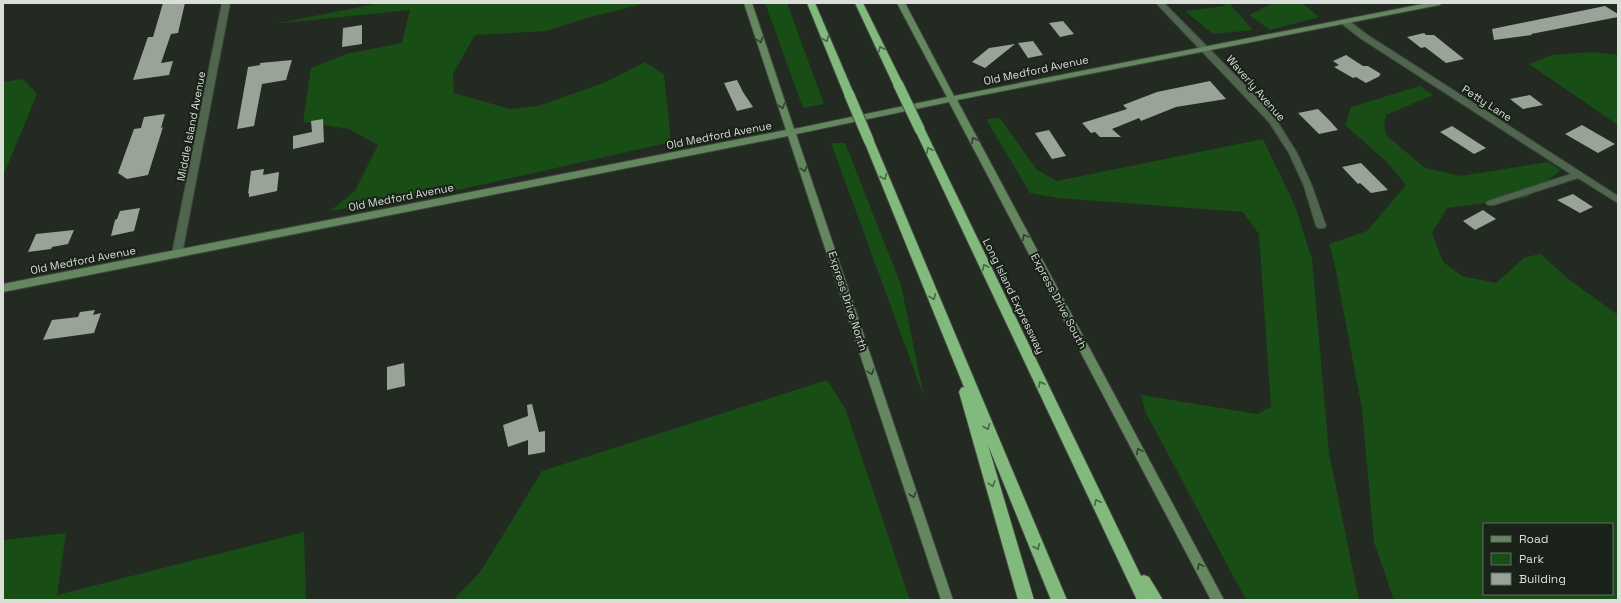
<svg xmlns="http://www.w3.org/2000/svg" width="1621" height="603" viewBox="0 0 1621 603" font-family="'Space Grotesk',sans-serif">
<rect width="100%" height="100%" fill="#222a21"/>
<!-- green -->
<g fill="#194d16" fill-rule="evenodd">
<polygon points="380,3 647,3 587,18 546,31 475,35 453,74 454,93 510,109 538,106 606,82 645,62 664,74 671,142 462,189 330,211 355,191 378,145 349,129 303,122 311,68 346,54 402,43 410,10 274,24"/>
<polygon points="765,3 787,3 824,104 803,108"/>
<polygon points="1222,3 1229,3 1253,30 1213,34 1185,11 1225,6"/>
<polygon points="1273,3 1302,3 1319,17 1270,30 1249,15"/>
<polygon points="1593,52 1618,55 1618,125 1529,64 1552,55"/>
<polygon points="23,79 37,94 3,176 3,82"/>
<path d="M1420 86 1433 95 1386 115 1384 126 1387 136 1425 168 1461 176 1548 162 1561 170 1526 198 1447 208 1432 233 1443 262 1462 276 1496 283 1525 257 1541 254 1567 278 1618 315V600H1394L1374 542 1362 409 1335 266 1329 244 1367 231 1406 185 1386 161 1345 125 1351 107ZM1484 524H1612V594H1484Z"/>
<polygon points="1000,118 1037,170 1057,181 1263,139 1295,206 1312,259 1329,453 1359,600 1246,600 1145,411 1141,395 1257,414 1271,407 1259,234 1243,212 1058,198 1030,193 986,119"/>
<polygon points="831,143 845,143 901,285 924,397"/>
<polygon points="827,380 845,408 910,600 453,600 481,571 542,471"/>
<polygon points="304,532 306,600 3,600 3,540 66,533 57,595"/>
</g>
<!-- building -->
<g fill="#99a398">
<polygon points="163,3 185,3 178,33 171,34 161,63 173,61 169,75 133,80 148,37 153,37"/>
<polygon points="1605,6 1618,14 1618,17 1531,34 1532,35 1494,40 1492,29"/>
<polygon points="1063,21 1074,34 1060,37 1049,23"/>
<polygon points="362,25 362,44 342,47 343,28"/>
<polygon points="1424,33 1426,35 1434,35 1464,59 1446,63 1425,47 1421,48 1407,37"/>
<polygon points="1033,41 1043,55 1028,58 1018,43"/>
<polygon points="1015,44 985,68 972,62 989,48"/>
<polygon points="1346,55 1363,66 1368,66 1381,74 1379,75 1380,76 1366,83 1356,77 1353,78 1334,67 1339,65 1333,61"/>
<polygon points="292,60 286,80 262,84 254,126 237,129 248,67 260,65 260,63"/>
<polygon points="737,80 743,92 753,107 737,111 724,83"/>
<polygon points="1210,81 1226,99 1176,107 1141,121 1139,118 1112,129 1121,137 1100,137 1095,132 1091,133 1082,123 1127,109 1123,105 1157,92"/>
<polygon points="1530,95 1543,105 1523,109 1510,99"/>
<polygon points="1318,109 1331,122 1338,130 1319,134 1298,113"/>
<polygon points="165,114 161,128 163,127 148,175 127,179 118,173 134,129 141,128 144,117"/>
<polygon points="323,119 324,142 293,149 293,136 312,132 311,121"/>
<polygon points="1582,125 1615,144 1598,153 1565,134"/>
<polygon points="1452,126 1486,148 1474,154 1440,132"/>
<polygon points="1049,130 1066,156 1052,159 1035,133"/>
<polygon points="1361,163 1388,190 1371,193 1360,183 1358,184 1342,167"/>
<polygon points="264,169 263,175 279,172 277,191 249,197 249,193 248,194 251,171"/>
<polygon points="1573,194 1579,198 1593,207 1580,213 1557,200"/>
<polygon points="140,208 134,231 111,236 115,220 117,219 120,211"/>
<polygon points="1483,210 1496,219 1475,230 1463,221"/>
<polygon points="74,230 68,244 52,247 51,249 28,252 36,234"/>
<polygon points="95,310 93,315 101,313 94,333 43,340 52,320 78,317 80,312"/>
<polygon points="404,363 405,386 387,390 387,367"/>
<polygon points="532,404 539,432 545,431 545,452 528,455 528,440 508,447 503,425 528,416 527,405"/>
</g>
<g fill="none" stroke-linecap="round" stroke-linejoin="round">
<defs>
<g id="street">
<polygon points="222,3 230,3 182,254 177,258 172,254"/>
<polygon points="1156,3 1164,3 1248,88 1275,118 1297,153 1312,186 1326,226 1324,228 1318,228 1316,226 1304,186 1289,153 1269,122"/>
<polygon points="1342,20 1348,20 1366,34 1618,196 1618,203 1578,178 1494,205 1488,205 1486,203 1488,201 1571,174 1360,38 1342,24"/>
</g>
<polygon id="secondary" points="744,3 752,3 794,129 947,97 897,3 905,3 954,96 1428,3 1443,3 1439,5 957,100 1224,600 1211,600 949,102 796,134 953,600 941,600 788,136 3,292 3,284 786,130"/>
<g id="highway">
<polygon points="807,3 815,3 854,94 852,96 849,97 844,94"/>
<polygon points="855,3 863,3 903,84 901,86 895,86 893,84"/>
<polygon points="920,127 925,130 1141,576 1144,575 1149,577 1163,600 1137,600 915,130"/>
<polygon points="869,138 874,141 1067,600 1051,600 988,445 1034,600 1018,600 959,392 961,388 964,387 864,141"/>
</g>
</defs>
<!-- street casing -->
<use href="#street" stroke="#3f473e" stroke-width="2"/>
<!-- secondary casing -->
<use href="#secondary" stroke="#3f473e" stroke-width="2"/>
<!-- highway casing -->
<use href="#highway" stroke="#3f473e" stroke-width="2"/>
<!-- street -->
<use href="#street" fill="#4f654d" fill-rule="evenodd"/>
<!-- secondary -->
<use href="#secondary" fill="#648760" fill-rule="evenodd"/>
<!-- highway -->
<use href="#highway" fill="#82b97d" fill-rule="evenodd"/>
<defs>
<g id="highway-bridge">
<polyline points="898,84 920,130"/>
<polyline points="849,94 869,141"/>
</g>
</defs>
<!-- highway-bridge casing -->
<use href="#highway-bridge" stroke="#3f473e" stroke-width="12" stroke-linecap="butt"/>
<!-- highway-bridge -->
<use href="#highway-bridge" stroke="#82b97d" stroke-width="10"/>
</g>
<!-- one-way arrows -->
<defs><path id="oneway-chevron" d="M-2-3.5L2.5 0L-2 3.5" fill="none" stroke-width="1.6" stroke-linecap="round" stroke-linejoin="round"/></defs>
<g stroke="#486545">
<use href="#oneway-chevron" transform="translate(826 39) rotate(68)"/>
<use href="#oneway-chevron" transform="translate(881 49) rotate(-115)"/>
<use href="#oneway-chevron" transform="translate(929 150) rotate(-116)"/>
<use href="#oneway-chevron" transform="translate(884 177) rotate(68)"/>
<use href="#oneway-chevron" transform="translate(985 267) rotate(-116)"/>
<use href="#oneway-chevron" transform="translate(933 297) rotate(68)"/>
<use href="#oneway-chevron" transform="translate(1041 384) rotate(-116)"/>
<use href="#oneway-chevron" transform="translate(987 427) rotate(67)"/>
<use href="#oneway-chevron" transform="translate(992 484) rotate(74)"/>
<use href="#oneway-chevron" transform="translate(1097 502) rotate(-116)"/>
<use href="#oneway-chevron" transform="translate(1037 547) rotate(67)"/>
</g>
<g stroke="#30402e">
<use href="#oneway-chevron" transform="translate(760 40) rotate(72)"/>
<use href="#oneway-chevron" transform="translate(782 106) rotate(71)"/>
<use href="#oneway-chevron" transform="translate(974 140) rotate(-118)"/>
<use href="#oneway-chevron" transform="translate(804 169) rotate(72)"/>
<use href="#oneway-chevron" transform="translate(1025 237) rotate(-118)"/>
<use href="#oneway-chevron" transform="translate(871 372) rotate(72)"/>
<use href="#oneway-chevron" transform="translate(1139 451) rotate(-118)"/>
<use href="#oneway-chevron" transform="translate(913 495) rotate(72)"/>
<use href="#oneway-chevron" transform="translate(1200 566) rotate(-118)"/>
</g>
<g text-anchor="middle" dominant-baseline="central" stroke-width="4" stroke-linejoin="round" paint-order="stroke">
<!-- street labels -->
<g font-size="11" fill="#d9ded8" stroke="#192118">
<text transform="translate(1036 70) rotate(-12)">Old Medford Avenue</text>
<text transform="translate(1256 88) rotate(49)">Waverly Avenue</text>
<text transform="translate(1487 103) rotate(33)">Petty Lane</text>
<text transform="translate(191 126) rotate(-79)">Middle Island Avenue</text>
<text transform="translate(719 135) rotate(-11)">Old Medford Avenue</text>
<text transform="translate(401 197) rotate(-11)">Old Medford Avenue</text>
<text transform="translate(83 260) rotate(-11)">Old Medford Avenue</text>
<text transform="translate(1014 296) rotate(64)">Long Island Expressway</text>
<text transform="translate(848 301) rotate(72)">Express Drive North</text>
<text transform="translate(1059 301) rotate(62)">Express Drive South</text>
</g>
</g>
<!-- border -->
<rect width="1621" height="603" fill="none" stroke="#d9ded8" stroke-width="8"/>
<!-- legend -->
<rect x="1483" y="523" width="130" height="72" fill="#192118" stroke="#666d65"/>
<rect x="1491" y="536" width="20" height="6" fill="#648760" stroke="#666d65"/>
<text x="1519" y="543" font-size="12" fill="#d9ded8">Road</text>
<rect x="1491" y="553" width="20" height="12" fill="#194d16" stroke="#666d65"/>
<text x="1519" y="563" font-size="12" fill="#d9ded8">Park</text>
<rect x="1491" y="573" width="20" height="12" fill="#99a398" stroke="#666d65"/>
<text x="1519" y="583" font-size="12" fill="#d9ded8">Building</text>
</svg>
